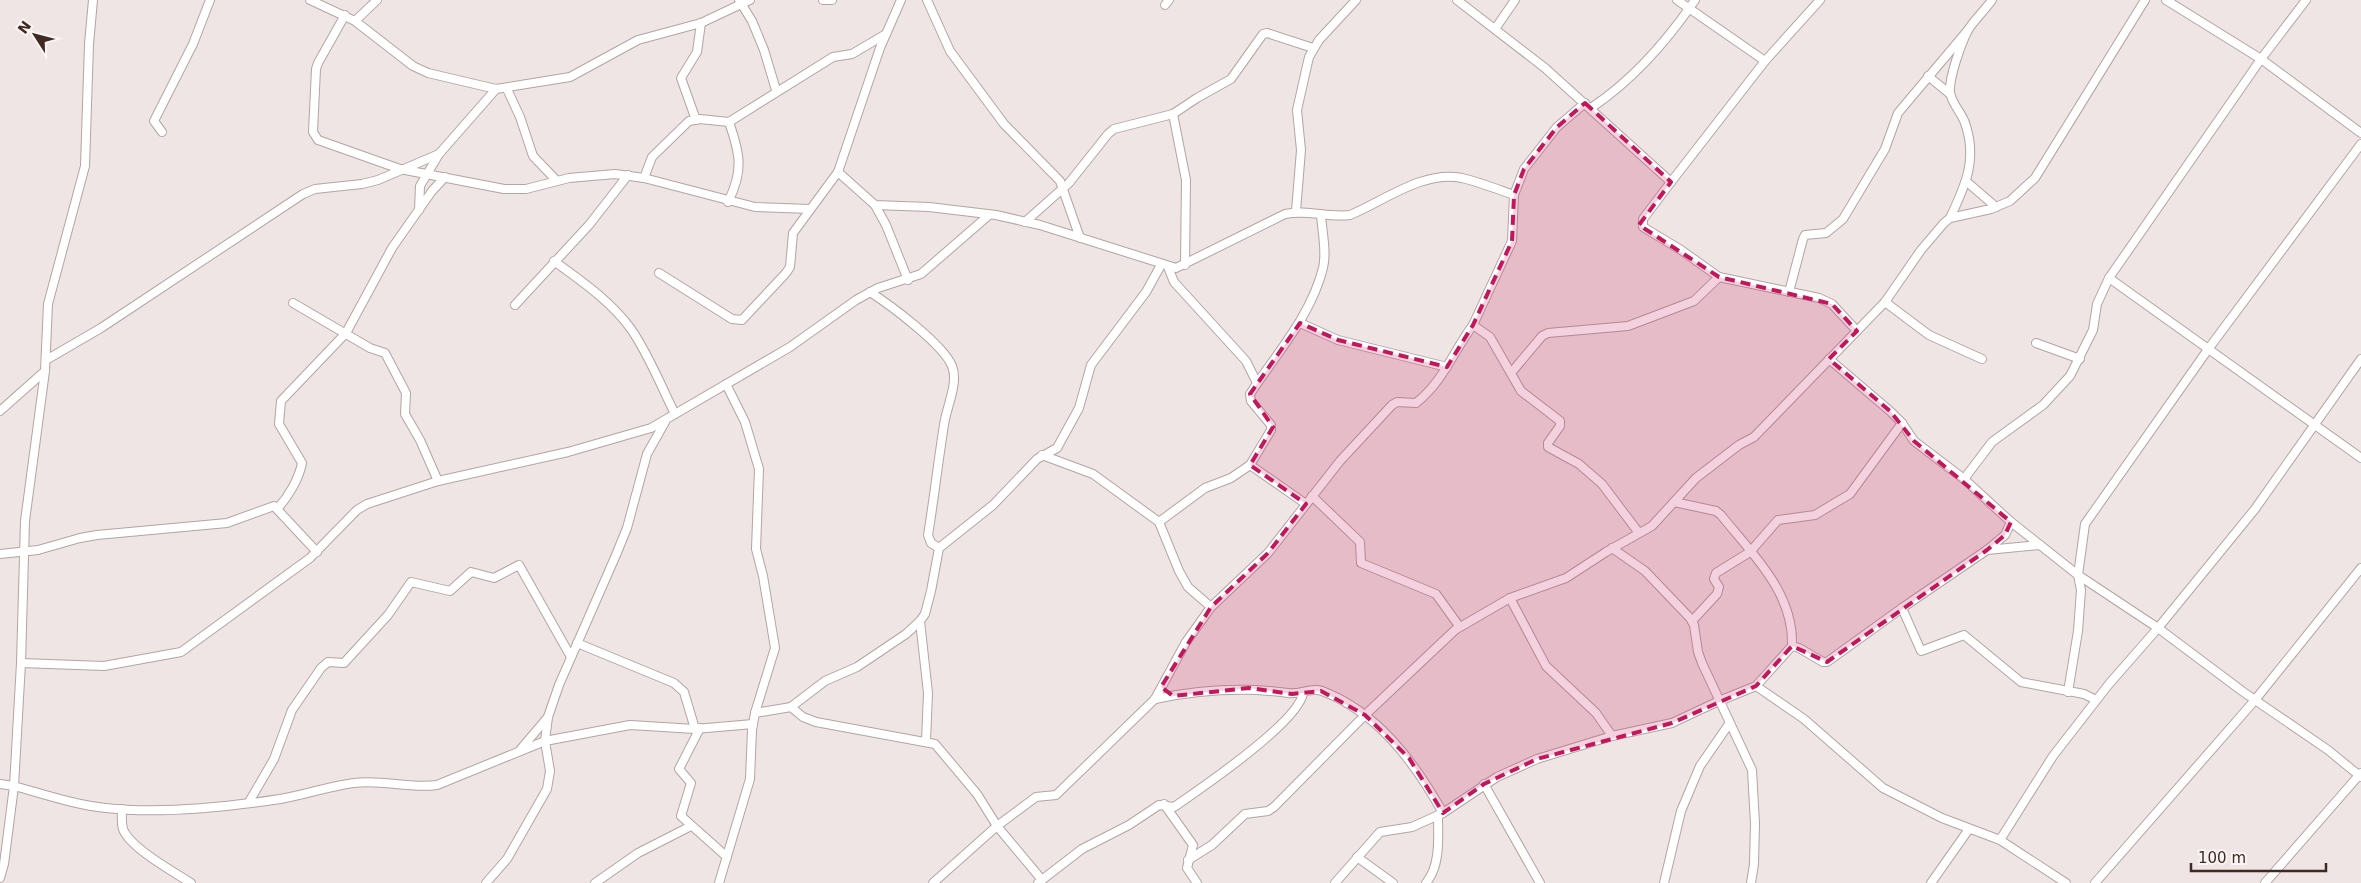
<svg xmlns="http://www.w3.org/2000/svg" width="2361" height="883" viewBox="0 0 2361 883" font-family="'DejaVu Sans',sans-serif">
<rect width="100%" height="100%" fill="#eee5e4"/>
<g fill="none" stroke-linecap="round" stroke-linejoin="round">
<defs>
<g id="street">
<polyline points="310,0 355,21 413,66 428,73 496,89 570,77 638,40 701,23 750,0"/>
<polyline points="739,0 752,21 764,50 776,90"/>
<polyline points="823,0 832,0"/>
<polyline points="927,0 950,51 1004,124 1060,181 1080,238"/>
<polyline points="1457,0 1545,68 1671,182 1765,61 1820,0"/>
<polyline points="1677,0 1765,61"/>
<polyline points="2166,0 2261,59 2361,133"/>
<polyline points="2306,0 2261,59 2109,278 2361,458"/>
<polyline points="1165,5 1169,0"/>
<polyline points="345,15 318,63 316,69 313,132 318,140 400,169 504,189 526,189 569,178 615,174 644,178 755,207 810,209"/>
<polyline points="355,21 377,0"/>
<polyline points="1495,29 1515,0"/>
<polyline points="1928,76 1950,94"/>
<polyline points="507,89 520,117 533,156 556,180"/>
<polyline points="1585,103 1557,127 1524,169 1514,195 1512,241 1473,325 1490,337 1521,391 1560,421 1560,426 1548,443 1548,447 1579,464 1602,484 1639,533"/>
<path d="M1591 108C1633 80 1667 41 1695 0"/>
<polyline points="1173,114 1186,180 1185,265"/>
<polyline points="696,120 681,78 697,52 701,23"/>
<polyline points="162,132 154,121 193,44 210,0"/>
<path d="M838 172 875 205 929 207 996 215 1040 225 1176 268 1285 214C1307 209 1328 218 1350 215 1384 201 1423 170 1462 178 1479 182 1497 189 1514 195"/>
<polyline points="644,178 652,157 689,121 700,119 729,122 833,57 852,54 886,34"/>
<polyline points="1671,182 1643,219 1643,227 1681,250 1719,277 1819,298 1832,304 1857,331"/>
<polyline points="1967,182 1996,207"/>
<path d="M728 202C744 170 740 154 729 122"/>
<polyline points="875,205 886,225 908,280"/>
<polyline points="419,210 420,186 439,154"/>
<polyline points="1296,211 1301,150 1297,110 1309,57 1319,40 1356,0"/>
<path d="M1950 218C1965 186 1978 160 1965 123 1962 113 1951 103 1950 92 1949 77 1961 44 1968 30 1974 20 1985 10 1992 0"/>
<polyline points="1025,222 1069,183 1108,134 1114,129 1173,114 1197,98 1231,79 1263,34 1267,33 1313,48"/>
<path d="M554 261C581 281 611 301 631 329 649 355 661 386 675 414"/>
<polyline points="1168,267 1174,282 1246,361 1257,383"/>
<polyline points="659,273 732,319 742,320 786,273 790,267 793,233 838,172 880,48 901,0"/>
<path d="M870 292C890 305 943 344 952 366 959 383 946 408 944 425 938 462 934 499 928 535L931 543 939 548"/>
<polyline points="1789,292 1803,239 1805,235 1826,233 1843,219 1885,149 1898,113 1968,30"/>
<polyline points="1885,302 1929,335 1982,359"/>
<polyline points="293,303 370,348 385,353 406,393 405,414 420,440 438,481"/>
<polyline points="515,305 589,225 628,175"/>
<polyline points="1300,323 1338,340 1447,367"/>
<polyline points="2036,343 2080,359"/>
<polyline points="1829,359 1890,411 1902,423 1914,441 1964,479 2011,522 2078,575 2158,628 2255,509 2361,359"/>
<polyline points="46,360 101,328 303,194 315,189 362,184 378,180 439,154 496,89"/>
<polyline points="1511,373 1542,336 1548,333 1628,326 1694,301 1719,277"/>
<polyline points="0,411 45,371"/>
<polyline points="1042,455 1093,474 1159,522 1179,571 1188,587 1211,607"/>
<polyline points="1250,465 1306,504"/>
<polyline points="1964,479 1992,442 2043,405 2070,376 2093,330 2097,304 2109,278"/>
<polyline points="1312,496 1360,542 1361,563 1436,594 1459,626"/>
<path d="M1674 502 1716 511 1721 515C1752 554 1794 592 1792 646"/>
<path d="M278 508C288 497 299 479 302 463L279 424 281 401 346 333 392 248 432 191 445 177"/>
<path d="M1159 522 1205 488 1231 478 1250 465 1271 430V425L1251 401 1250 394C1276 354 1311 316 1323 268 1327 252 1322 231 1321 215"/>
<polyline points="1612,548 1645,571 1690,618 1694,625 1698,652 1702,663 1752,770 1755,824 1754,864 1751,883"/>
<polyline points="1987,550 2040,545"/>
<polyline points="0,554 38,550 80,538 97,535 227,523 274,506 317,552"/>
<polyline points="1510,598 1546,666 1596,713 1612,736"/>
<polyline points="1902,608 1921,651 1964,635 2021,682 2084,694 2096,700"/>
<polyline points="920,621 928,693 926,741"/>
<polyline points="1692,621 1717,594 1719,587 1714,579 1716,573 1750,552 1778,520 1815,515 1850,494 1902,423"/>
<polyline points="577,643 674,683 684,692 695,729"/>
<polyline points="21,663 104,666 181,652 310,558 357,510 367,504 438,481 568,452 651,428 790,347 856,300 878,288 921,274 989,215"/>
<polyline points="1756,686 1804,719 1883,788 1942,818 2000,840 2066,883"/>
<polyline points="2068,692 2078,631 2081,590 2078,575 2085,524 2209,348 2361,144"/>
<path d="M1155 699C1199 690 1244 687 1288 693 1300 695 1311 687 1322 691 1378 712 1415 763 1443 813"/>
<polyline points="791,707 803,717 816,722 935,744 977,794 997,826 1042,880"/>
<polyline points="755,713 791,707 825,681 857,667 906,634 920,621 925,614 931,591 939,548 993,505 1037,459 1057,448 1079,408 1091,365 1146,292 1161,265"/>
<polyline points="700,728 679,769 691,783 681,816 727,857"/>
<polyline points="520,750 548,717"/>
<path d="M0 784 14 786C44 794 75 805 106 808 159 814 227 807 280 799 305 795 329 786 354 783 382 779 409 789 437 785L545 741 630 725 695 729 753 724"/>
<polyline points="1484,784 1540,883"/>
<polyline points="249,802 274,759 292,710 321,668 328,662 344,663 388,615 411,582 450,591 471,572 494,578 519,565 571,657"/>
<polyline points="1164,804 1193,845 1187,868 1197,883"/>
<path d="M122 809C122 815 121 822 123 829 130 848 174 872 191 883"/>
<polyline points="2000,840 2053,756 2109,684 2158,628 2242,691 2328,750 2361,777"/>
<polyline points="1357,857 1393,883"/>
<polyline points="1188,860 1212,845 1245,814 1268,811 1274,807 1365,715 1455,630 1510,598 1566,578 1606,552 1652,526 1696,478 1739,445 1754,437 1885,302 1921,250 1944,223 1950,218 1991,209 2010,201 2035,178 2145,0"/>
<polyline points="0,878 4,864 14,786 21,663 25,521 45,371 48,304 85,166 89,44 93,0"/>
<polyline points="486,883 507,859 547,789 550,771 545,741 548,717 559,685 616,555 627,528 647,454 665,422"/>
<polyline points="595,883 638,853 691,826"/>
<polyline points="719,883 750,779 752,730 755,713 775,648 763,576 756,549 759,469 745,422 726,384"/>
<path d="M933 883 997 826 1036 797 1056 795 1155 699 1186 642 1211 607 1268 553 1340 461 1392 405 1397 402 1416 403C1443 382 1453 352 1473 325"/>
<path d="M1038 883 1082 849 1129 825 1159 805 1174 807C1200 789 1299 722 1303 693"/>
<polyline points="1335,883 1380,832 1412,827 1443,813 1497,777 1537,759 1612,736 1672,723 1719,701 1756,686 1792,646 1799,648 1823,662 1827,662 1902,608 1987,550 2005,535 2011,522"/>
<path d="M1426 883C1441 865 1438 837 1438 815"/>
<polyline points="1664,883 1681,811 1700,766 1729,724"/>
<polyline points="1931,883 1969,829"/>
<polyline points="2095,883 2255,700 2361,568"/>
<polyline points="2265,883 2361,773"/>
</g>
</defs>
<!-- street casing -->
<use href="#street" stroke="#b3a5a2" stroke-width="10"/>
<!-- street -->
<use href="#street" stroke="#fff" stroke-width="8"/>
</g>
<!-- marked area -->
<path fill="#c2185b" fill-opacity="0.2" stroke="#c2185b" stroke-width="4" stroke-dasharray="10 6" stroke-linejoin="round" d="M1585 103 1671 182 1639 225 1719 277 1832 304 1857 331 1829 359 1890 411 1914 441 2011 522 2005 535 1987 550 1827 662 1792 646 1756 686 1672 723 1537 759 1484 784 1443 813 1409 758 1365 715 1321 691 1292 694 1249 688 1173 696 1161 687 1211 607 1268 553 1306 504 1250 465 1273 427 1250 394 1300 323 1338 340 1447 367 1473 325 1512 241 1514 195 1524 169 1557 127Z"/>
<!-- north arrow -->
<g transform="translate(35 35) rotate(306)" stroke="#faf5f5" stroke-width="4" paint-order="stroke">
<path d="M0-4L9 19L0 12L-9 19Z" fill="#402a22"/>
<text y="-8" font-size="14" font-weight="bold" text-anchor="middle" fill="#402a22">N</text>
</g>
<!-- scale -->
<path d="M2191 863v8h135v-8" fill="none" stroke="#402a22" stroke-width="2.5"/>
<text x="2198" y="863" font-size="15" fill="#402a22" stroke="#faf5f5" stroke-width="4" paint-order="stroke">100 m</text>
</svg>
